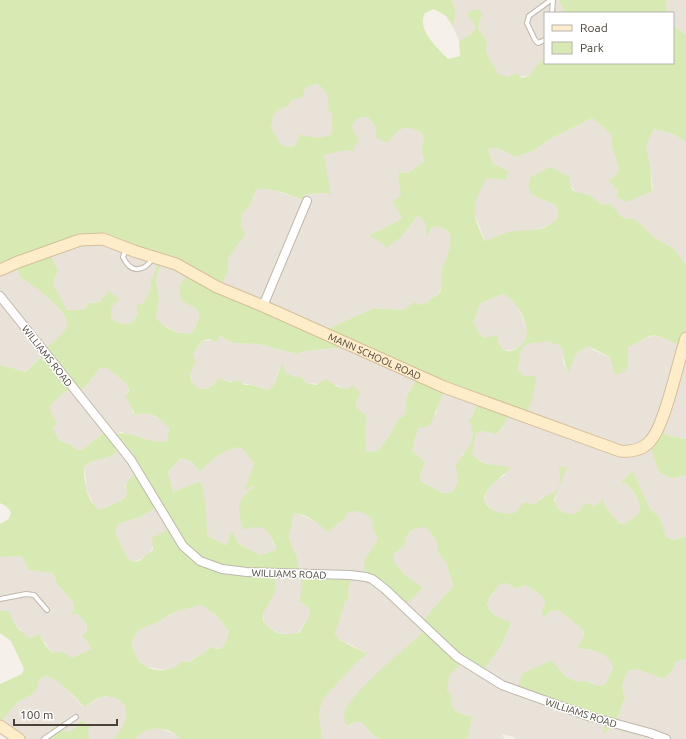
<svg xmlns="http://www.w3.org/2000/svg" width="686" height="739" viewBox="0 0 686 739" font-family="Ubuntu,sans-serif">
<rect width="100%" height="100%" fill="#f5f1ea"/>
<!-- residential -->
<g fill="#e9e2d8">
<polygon points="452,0 559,0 565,13 545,13 545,58 537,65 529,76 509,77 498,75 486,52 487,41 478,28 482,14 474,23 475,28 470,35 459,41 453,27 456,12"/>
<polygon points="668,0 686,0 686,34 673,26 673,13 668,13 666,5"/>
<polygon points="317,84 327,91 330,98 328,109 332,115 332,133 328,136 322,138 307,137 300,134 299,141 296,145 288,147 282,146 271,128 274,114 280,109 287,107 291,101 302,97 303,91 307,86"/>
<polygon points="361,117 368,117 376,128 410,127 422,133 424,140 421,148 424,161 408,173 399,172 398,178 401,194 398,199 402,218 381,230 370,234 403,235 418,215 425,223 426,236 431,228 438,226 450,233 452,239 450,252 441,272 443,282 438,295 431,298 428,302 418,305 415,303 402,310 374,308 325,330 220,288 228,272 228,259 244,234 241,225 242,214 250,206 256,190 263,188 273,190 303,200 307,194 327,193 324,155 354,147 356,138 352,127 355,121"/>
<polygon points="592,118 611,134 612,147 619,168 618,173 609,181 618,191 646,194 653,191 651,170 645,152 647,142 654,129 673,134 686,142 686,264 673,248 654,237 635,219 623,218 610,203 603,205 592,197 577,193 570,185 532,195 556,205 558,218 552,224 530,232 514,231 485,241 474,213 476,197 487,177 506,180 509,171 493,164 488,148 497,148 516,157 535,150 550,139"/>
<polygon points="104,239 159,260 150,291 132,323 122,324 112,319 110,311 113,304 119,299 90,303 83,310 67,310 63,306 53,284 58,270 49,252"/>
<polygon points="162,261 189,272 181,301 197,308 200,313 200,318 192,333 185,335 175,331 161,324 156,318 159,298 156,279"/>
<polygon points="16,265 21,278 32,284 51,299 68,321 68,326 65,331 45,354 24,372 0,365 0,271"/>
<polygon points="505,294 517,305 528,332 527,338 520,347 510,350 505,350 479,334 474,321 480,304 500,295"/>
<polygon points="686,333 686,439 667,435 658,429 655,457 659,472 672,479 686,475 686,536 675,540 669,539 666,536 659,516 650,509 633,471 620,483 627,484 631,488 641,505 640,512 625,524 619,523 605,506 591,506 585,503 580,511 572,514 565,514 554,504 557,490 553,494 541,498 534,505 530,505 516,513 501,514 489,507 485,501 486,493 494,482 505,475 509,467 503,468 492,465 476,459 472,454 474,439 476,434 481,431 495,434 500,431 504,426 510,409 535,376 524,376 518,370 520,351 527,343 549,341 553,344 558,344 563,350 563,362 568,373 576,354 588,346 595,351 628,365 628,347 633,343 656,335 679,345"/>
<polygon points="219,336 233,343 258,344 297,354 305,351 345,347 418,375 408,394 405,403 406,412 402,417 398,419 391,433 378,451 365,452 365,428 367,416 357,410 356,402 348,389 344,389 337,385 306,383 301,377 295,377 285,372 280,366 274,385 268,390 252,385 217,379 216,383 209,388 200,389 193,385 190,373 193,354 202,341 217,340"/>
<polygon points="100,368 107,368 127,384 132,412 136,416 146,412 164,422 169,428 167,441 159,443 121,432 113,435 107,430 82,450 75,450 70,444 63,443 55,436 53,428 57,423 50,411 50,407 58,396 66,391 87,385"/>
<polygon points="446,387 479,398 472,417 472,441 469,449 462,454 457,485 453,492 443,493 422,482 420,477 425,462 412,451 418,428 436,414 439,400"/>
<polygon points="241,447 254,464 245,491 251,486 256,487 243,530 253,526 262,527 269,533 276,550 260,555 239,544 232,531 226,545 208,536 200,481 173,492 168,472 181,458 192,462 200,472 211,460 228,449"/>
<polygon points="121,448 141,472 125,485 127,494 124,499 100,510 95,507 85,487 86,480 84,467 90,462 112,456"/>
<polygon points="159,506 172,528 153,546 148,555 134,562 128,559 116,535 116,528 118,524 140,517"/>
<polygon points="357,510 366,514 372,519 373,530 378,539 369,553 365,557 376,579 383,581 402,603 419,586 404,574 394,561 394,554 405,545 404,538 407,534 418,527 425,527 437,540 439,547 437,552 446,562 453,586 422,621 427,628 373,678 356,695 345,711 349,726 355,722 361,722 373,735 380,739 322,739 319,713 323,699 356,663 367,654 350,644 340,640 335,634 336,629 345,602 349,598 348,590 301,577 301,593 299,601 308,607 310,614 299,632 293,635 279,633 270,628 265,624 263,616 264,610 274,593 275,575 297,557 289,539 292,514 298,514 315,521 328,532 343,520 348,511"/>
<polygon points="18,555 21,556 26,563 28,570 53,573 57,584 74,603 74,609 87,625 86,639 91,649 72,658 53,653 39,635 30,638 23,634 11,618 9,611 0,611 0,557"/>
<polygon points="506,583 517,589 525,585 537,592 545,600 544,618 550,611 559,609 584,631 583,638 578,647 604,654 612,661 613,668 605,684 598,686 585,681 578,682 566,677 605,723 604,734 615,724 625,698 622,686 626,675 629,670 638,668 663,679 672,671 676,662 686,659 686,739 664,739 650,735 649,739 515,739 514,737 502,734 504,739 468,739 472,716 462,715 454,709 450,703 447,690 450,675 463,662 482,672 501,646 511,624 509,621 503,621 493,614 488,607 488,601 499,585"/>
<polygon points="201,605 217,616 229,631 226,644 222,648 216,649 212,647 188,662 183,661 179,666 167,670 146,667 136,656 131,643 138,630 160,621 172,613"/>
<polygon points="45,676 52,677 61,683 83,707 102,697 111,697 121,700 126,709 127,717 122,729 114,739 89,739 86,725 81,720 72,731 67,733 54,727 47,739 17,739 0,722 19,701 31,694 39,680"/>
<polygon points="159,728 177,735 180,739 136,739 140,733 148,729"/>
</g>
<!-- green -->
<g fill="#d7eab3" fill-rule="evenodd">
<path d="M0 0H452L456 12 453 27 446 16 434 9 425 13C416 30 438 48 448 59L460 56 459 41 470 35 475 28 474 23 467 14 474 9 480 10 482 14 478 28 487 41 486 52 498 74 509 77 516 73 522 78 529 76 537 65 545 58V63H673V26L686 34V142L673 134 654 129C640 154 649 149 651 172 652 179 650 185 653 191L626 202 617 197 618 191 609 181 618 173 619 168 612 147 611 134 592 118 550 139 535 150 516 157 497 148H488L493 164 509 171 506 180 487 178C472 205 470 212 485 241 494 238 505 232 515 231 533 230 544 232 558 218L556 205 532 195 528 187 531 177 550 167 569 176C571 192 572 191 586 194 592 196 597 201 603 205L610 203 623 218 635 219 654 237 673 248 686 264V333L679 345 656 335 650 336 628 347V365L625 371 615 375 610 357 588 346 576 354 568 374C566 364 563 361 563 350L558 344H553L549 341C522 344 521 342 518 370L524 376H536V378L533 397 527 414 511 409C507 419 505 427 496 434L481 431 476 434 472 454C482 467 498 464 511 468 503 477 470 496 492 509 501 514 505 514 515 513L524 502 534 505C549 489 565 498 559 466H560L567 468 554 499C555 510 569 519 579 511 581 509 583 505 585 503L595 506 603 499 605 506 619 523 625 524 640 512C641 502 634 491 627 484L620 483 633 471 650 509 659 516 666 536 669 539 675 540 686 536V659L676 662 672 671 663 679 638 669 629 670 626 675 622 686 625 698 615 724 603 735 605 723 517 691 522 674 551 660 566 677 578 682 585 681 598 686 605 684 613 668C609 651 592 651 577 647L583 638 584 631 559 610 550 611 544 618 541 611 544 607 545 600 537 592 525 585 517 589 506 583 499 585C496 590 490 596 488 601 485 612 501 620 510 621L511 624 501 646 482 673 463 662 450 675 447 690 451 695C449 710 459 715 472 716L468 739H380L373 735 361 722H355L348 726 345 723C344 719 344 715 345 711 353 690 408 647 427 628L422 621 453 586 446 562 437 552C440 541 432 535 425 527 414 527 404 533 405 545L394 554V561L404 574 423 588 405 605 383 581 364 574 365 557 369 553 378 539 373 530 372 519C364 512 358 510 348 512L343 520 328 532C318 524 306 512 293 514L289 539 297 557 300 574 275 575C275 581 276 589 274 594 268 609 251 618 276 632 282 635 294 635 300 632L310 614 308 607 299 601 301 593V577L352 574 348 590 349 598 345 602 335 634 340 640 367 654 356 663 323 699 319 713 322 739H180C171 726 145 724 136 739H114C124 727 135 706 115 698 111 697 107 696 103 697 96 698 89 704 84 707 75 697 58 678 45 676L39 680 37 689 32 694 19 701 0 722V684L22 674 24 669 11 641 0 633V611H9C12 622 20 633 30 638L39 634 45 645 53 653 63 652 72 658 91 649 86 639 82 637 87 631V625L78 614H71L74 609V603L57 584 53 573 28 570 26 563 21 556 0 557V524L9 519 11 512 6 506 0 503V365L25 372 45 354V349C51 343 63 335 67 327 73 314 32 284 21 278L16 265 0 271ZM317 84C327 91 330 96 328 109L332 115V133C324 140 309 138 300 134 297 146 295 148 282 146L271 128 274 114 280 109 287 107 291 101 303 97C303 87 308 86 317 84ZM361 117H368L376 128V137L380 140 387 143C400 128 403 123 422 133L424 140 421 148 424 161 408 173 399 172 398 178 401 194 393 202 402 218 381 230 370 234V236L379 241 387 248 403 235 418 215 425 223 426 237 431 228 438 226 450 233C453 246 446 257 442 270 439 279 445 285 438 295L431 298 428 302 418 305 415 302 402 310 374 308 325 330 220 288 228 272V259L245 234 241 225 242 214 250 206 256 190C271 186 289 195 303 200L307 194 327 193 331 195 324 155 346 150 354 152V147L359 141 352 127 355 121ZM104 239 159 260 153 277 150 279C154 287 147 296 143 303L136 305 138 313 132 323 122 324 112 319C110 309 111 305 120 299L108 291 100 302 90 303 83 310H67L53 284 58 270 49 252ZM162 261 188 273 179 287 181 301C203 311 204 312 192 333 180 336 164 328 156 318L159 298 156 279ZM505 294C508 298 514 301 516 305 521 310 527 326 527 333 527 344 509 358 501 347 498 344 498 339 497 335L485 338 479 334 474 321 480 304 500 295ZM220 336 233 343 258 344 297 354 305 351 345 347 418 376 408 394 405 403 406 412 402 417 398 419 391 433 378 451 366 452 365 428 367 416 357 409 356 402 360 392 352 385 348 389C341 389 331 384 326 379L316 385 306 383 301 377H295L285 372 282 363 274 385 268 390 252 385H244L239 380 230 382 217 378 216 383 209 388 200 389C189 382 187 373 196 363L193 354 202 341 209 339 216 342ZM100 368H107L127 384 129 392 125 397C131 403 131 410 136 416 147 408 161 419 169 428L167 441C148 446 131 428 113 435L107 430 82 450H76L70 444C60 443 56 438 53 428L57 423 50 411V407C56 398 62 393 72 389L77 393 87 385ZM446 387 479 399 472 417 469 420C479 441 465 450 455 466 460 476 459 482 453 492L443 493 422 482 420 477 425 462 412 451 418 428 429 426C436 414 439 400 446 387ZM241 447 254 464 244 492 251 486 255 487C235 499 238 510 243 530 263 522 271 531 276 550L260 555 239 544 232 531 226 545 208 536C205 518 207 498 200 481L173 492 168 472 181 458 192 462 200 472C213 458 222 450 241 447ZM121 448 141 472C130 478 123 480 127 494L124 499 100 510C86 501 84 482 84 467L90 462 112 456ZM159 506 172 527 152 538 153 550 139 561 134 562 128 559 116 535V528L118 524 140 517ZM201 605 217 616 229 631C227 640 224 654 212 647L189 662 183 661C175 670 157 674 146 666 137 661 134 652 131 643L138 630 160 621 172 613Z"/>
<polygon points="559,0 668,0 666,5 668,13 565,13"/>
<polygon points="658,429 667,435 686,439 686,475 672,479 659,472 648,440"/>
<path d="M81 720 86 725 90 726 88 731 89 739H47L52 728 54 727C70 735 71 733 81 720Z"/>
</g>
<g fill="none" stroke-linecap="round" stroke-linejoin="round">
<defs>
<g id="lane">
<polyline points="552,13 553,0"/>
<polyline points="545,40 538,43 535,40 527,23 529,16 551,0"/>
<path d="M126 248 123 257C131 274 144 272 153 258"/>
<polyline points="0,599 26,594 34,595 47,610"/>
<polyline points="44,739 76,717"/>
</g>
<g id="street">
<polyline points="0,296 131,460 183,546 200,561 222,569 247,572 350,575 366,577 372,579 385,589 457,657 502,685 588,716 650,733 666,739"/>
<polyline points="263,306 307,201"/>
</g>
<g id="secondary">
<path id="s1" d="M0 270 18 262 80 240 103 239 134 251 176 264 217 287 263 306 444 387 620 451C632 452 644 449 651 440 665 424 678 362 686 338"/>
<polyline points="0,726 19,739"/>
</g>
</defs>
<!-- lane casing -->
<use href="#lane" stroke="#c1b7ac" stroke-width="6"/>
<!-- street casing -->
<use href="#street" stroke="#c1b7ac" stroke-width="10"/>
<!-- secondary casing -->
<use href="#secondary" stroke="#d6bf9a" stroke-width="13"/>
<!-- lane -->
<use href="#lane" stroke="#fff" stroke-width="4"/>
<!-- street -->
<use href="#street" stroke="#fff" stroke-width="8"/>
<!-- secondary -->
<use href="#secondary" stroke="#ffedca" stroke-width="11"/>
</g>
<g text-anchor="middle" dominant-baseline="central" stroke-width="3" stroke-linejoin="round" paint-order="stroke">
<!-- street labels -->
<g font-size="10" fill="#4a4138" stroke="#fff">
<text transform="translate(47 356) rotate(52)">WILLIAMS ROAD</text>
<text stroke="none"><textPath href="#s1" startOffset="405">MANN SCHOOL ROAD</textPath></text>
<text transform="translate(289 574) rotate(2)">WILLIAMS ROAD</text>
<text transform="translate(581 713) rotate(18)">WILLIAMS ROAD</text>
</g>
</g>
<!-- legend -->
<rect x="544" y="12" width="130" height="52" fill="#ffffff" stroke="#b7b3af"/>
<rect x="552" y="25" width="20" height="6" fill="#ffedca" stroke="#b7b3af"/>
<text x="580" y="32" font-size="12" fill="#4a4138">Road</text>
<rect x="552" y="42" width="20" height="12" fill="#d7eab3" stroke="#b7b3af"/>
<text x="580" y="52" font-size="12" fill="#4a4138">Park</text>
<!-- scale -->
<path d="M14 719v6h103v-6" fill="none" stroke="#4a4138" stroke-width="2"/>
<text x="20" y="719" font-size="12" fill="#4a4138" stroke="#ffffff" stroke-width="3" paint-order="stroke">100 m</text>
</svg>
